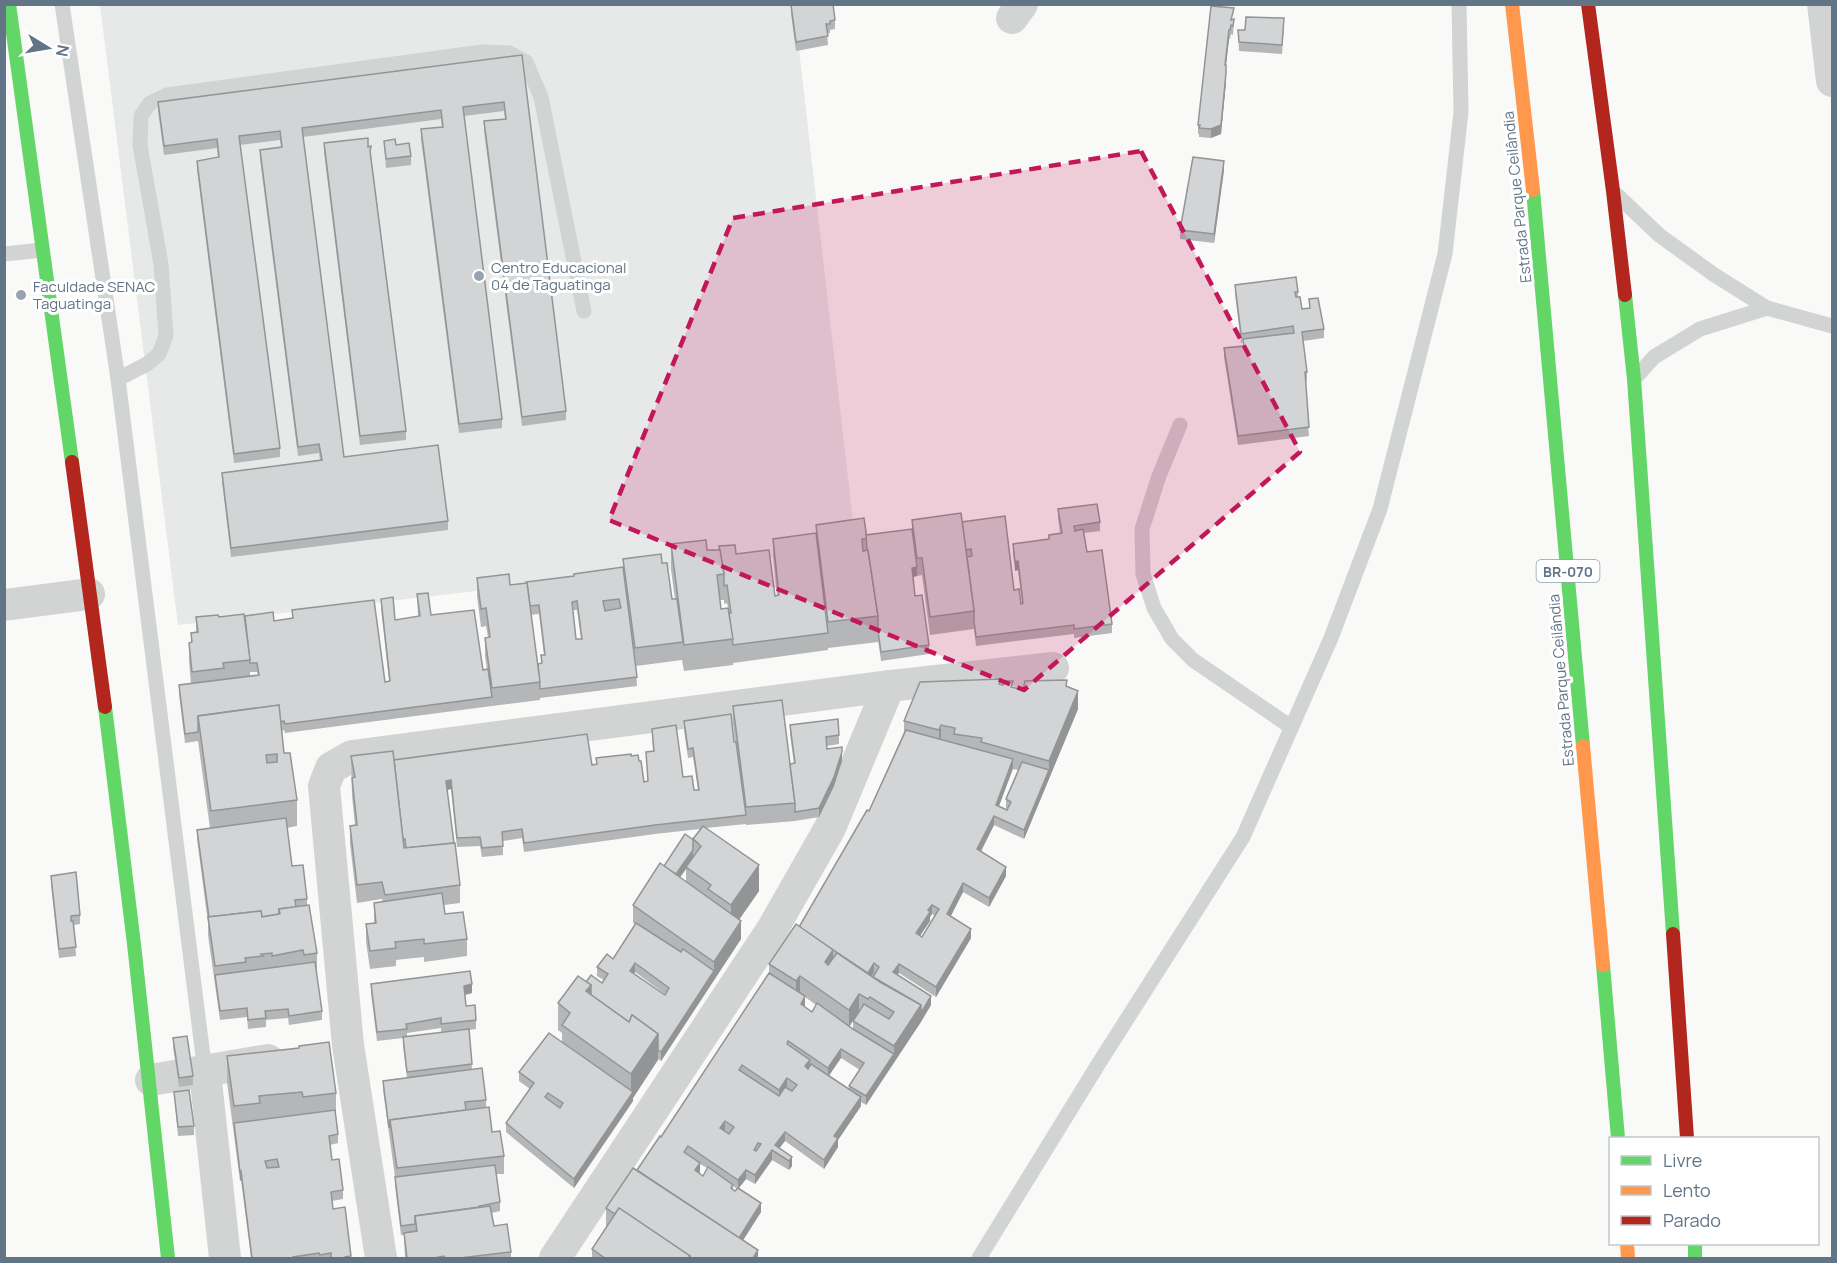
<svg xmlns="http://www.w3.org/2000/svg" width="1837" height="1263" viewBox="0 0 1837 1263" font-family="Manrope,sans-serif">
<rect width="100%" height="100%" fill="#f9f9f8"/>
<!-- built -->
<polygon fill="#e7e9e9" points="100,5 794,5 856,548 178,625"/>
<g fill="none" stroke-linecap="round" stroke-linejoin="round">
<!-- lane -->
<g stroke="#d2d3d3" stroke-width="15">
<polyline points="62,4 118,379 205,1072"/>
<polyline points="1617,195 1659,235 1713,274 1767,308 1832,326"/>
<polyline points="4,254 42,250"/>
<polyline points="1637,376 1654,357 1700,329 1767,308"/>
<polyline points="118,379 147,364 159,354 166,336 161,264 140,145 141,116 150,103 167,95 482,52 509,53 526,62 541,97 584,311"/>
<polyline points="1180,425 1159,476 1142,529 1143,574 1154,608 1172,639 1193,660 1291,727"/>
<polyline points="979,1258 1099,1063 1243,837 1331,638 1380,509 1445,254 1461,112 1459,4"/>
</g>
<!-- street -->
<g stroke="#d2d3d3" stroke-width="32">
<polyline points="1823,4 1832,81"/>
<polyline points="1012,18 1022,4"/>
<polyline points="4,605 89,594"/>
<polyline points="205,1072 225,1258"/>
<polyline points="151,1080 268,1060"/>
<polyline points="381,1258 348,1045 324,786 331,768 352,756 889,686 1053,668"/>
<polyline points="555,1258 773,928 830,828 889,686"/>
</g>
<!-- fast -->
<g stroke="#63d668" stroke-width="14">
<polyline points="9,4 72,462"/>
<polyline points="1533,190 1583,746"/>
<polyline points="1625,295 1634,379 1673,934"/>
<polyline points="105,707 134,944 168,1258"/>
<polyline points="1603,965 1618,1138"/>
<polyline points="1695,1244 1695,1258"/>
</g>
<!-- slow -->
<g stroke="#ff974d" stroke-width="14">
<polyline points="1512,4 1533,190"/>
<polyline points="1583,746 1603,965"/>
<polyline points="1627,1244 1628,1258"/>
</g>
<!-- jam -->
<g stroke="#b3261e" stroke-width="14">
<polyline points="1588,4 1613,191 1625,295"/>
<polyline points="72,462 105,707"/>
<polyline points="1673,934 1687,1138"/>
</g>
</g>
<!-- wall -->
<g fill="#b5b6b7" fill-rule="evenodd">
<polygon points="791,5 835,20 835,29 830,30 830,33 827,33 828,45 796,51 791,14"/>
<polygon points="1234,17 1233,35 1231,34 1230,39 1229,39 1226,65 1226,82 1221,134 1211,138 1199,137 1199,134 1198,134 1198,125"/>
<polygon points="1284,27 1282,54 1239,51 1238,30 1245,30"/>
<polygon points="522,55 566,411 566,420 522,426 484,131 484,121 505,119 504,111 464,116 502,419 502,428 459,433 421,139 421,129 442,127 441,119 303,137 344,457 448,521 448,530 231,557 222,482 222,473 320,460 319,453 298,456 260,159 260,150 281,147 280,140 240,145 280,448 280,457 234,463 197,170 197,161 218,158 217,148 164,155 158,111 158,102"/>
<polygon points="384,141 396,145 411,156 411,165 386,168"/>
<polygon points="324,143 368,147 371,156 406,431 406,440 360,445 324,152"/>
<polygon points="1224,170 1214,243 1180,239 1180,230"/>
<polygon points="1235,285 1298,292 1298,297 1302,309 1309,308 1309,299 1324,329 1324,338 1303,341 1307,372 1307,381 1305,381 1309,436 1238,445 1224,357 1224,348 1243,346 1243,342 1241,343 1235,294"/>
<path d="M1058 509 1100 522V531L1084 533 1087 552 1112 624V633L1074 638V634L976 646 974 629 930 635 922 575 913 577 915 596 929 645V654L881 661 878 640V642L828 648V650L733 663V665L684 671 682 660 636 666 637 686 540 698V700L492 706V704V706L285 733 284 730 281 731 284 753 297 800V826L287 828 292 866 307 899V906L317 953V971H316L322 1011V1020L289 1025 288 1018 266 1020V1027L248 1029 247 1017 220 1020 208 935V923L197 839V830L210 828 198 741 185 743 179 694V685L191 684 189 661V643L191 642V633L196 632V617L245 616 274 621 292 618V610L385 682 389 681 381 608V599L395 620 418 616 417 594 431 615 483 670 487 669 485 656V638L488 637 486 626 481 627 477 596V578L510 585 574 576V574L623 567V559L662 563 672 599H675L671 570V544L736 554 775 596H777L773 557V539L816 533V525L866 535 912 529V520L962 522 1014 590 1021 604 1022 603 1018 570 1015 571 1013 553V544L1049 539 1060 533 1058 518ZM720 600H724V604L727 603 728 608 721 609ZM573 610H577L581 639H576ZM539 614 544 655H541V663L538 664 531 615ZM250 672H257L258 675 250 676Z"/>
<path d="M1001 685 1023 690 1067 687 1078 709 1024 839 994 825 981 852 1006 876 989 907 963 892 951 916 971 938 936 997 899 973 897 975 931 1005 866 1105 861 1102V1106L838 1140V1147L824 1169 785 1141 779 1148 792 1166 789 1170 772 1160 755 1184 746 1179 739 1188 761 1212 743 1240 758 1258H592V1249L607 1227 606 1226V1208L637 1170 661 1137 769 973V964L799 927 869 811 904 732V721ZM1013 769 1018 770 1006 799V808L1007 809V810L999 806ZM932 914 935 916 922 937 920 935 930 921V917ZM805 997 816 1005 812 1012 804 1006 805 1005ZM859 1011 853 1021V1029L849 1027ZM841 1058 860 1070 849 1086V1089L829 1075ZM700 1164 707 1168 703 1176 699 1173 700 1172ZM733 1186 737 1189 735 1191 733 1190Z"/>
<path d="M733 706 790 764H794L790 734V725L839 735V744L827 746V749L842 761 834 786 819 817 795 821 746 825V824L706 828 759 891 739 920 741 939 661 1061 658 1059 633 1098V1101L574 1188 506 1132V1123L530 1089 519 1081V1072L562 1042V1033L558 1030V1003L586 982 602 983 604 980 597 976V967L613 959 635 924 633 923V905L664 866 693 839 700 829 655 834 524 852 522 838 503 841V855L482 857 480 846 457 847 451 789 447 790 460 885V903L444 905 445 914 467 939V956L424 962V957L396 960V966L370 969 366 942V924L374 923V903L383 902 382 899 357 903 350 844V826L355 825 352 796 351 756 394 760 592 765H596V758L631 756 639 761 644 782 648 781 646 752 653 751 652 729 683 777 694 790H698L693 757 688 758 684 730V721L735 742 733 724ZM686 868V882L680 877ZM635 972 665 994V995L634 973Z"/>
<polygon points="51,876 80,915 80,924 74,925 76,956 59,958 51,885"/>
<path d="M371 984 472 993 465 995 466 1006 476 1020V1029L469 1030 472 1069 486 1100V1107L492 1132 504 1156V1174H496L500 1202V1211L492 1213 494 1226 511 1252V1258H405L404 1235H401L395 1186V1177L383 1090V1081L407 1078 403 1046V1038L377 1041 371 993ZM441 1028V1033L407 1037V1033Z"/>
<polygon points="173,1038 193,1076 193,1085 179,1087 173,1047"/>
<polygon points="227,1056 336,1093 336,1117 338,1134 338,1143 330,1145 332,1160 343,1190 343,1199 332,1201 333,1209 351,1256 351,1258 251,1258 241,1180 240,1181 227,1082"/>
<polygon points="174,1092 194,1126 194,1135 178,1136"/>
</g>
<!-- shaded-wall -->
<g fill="#939495">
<polygon points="1229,30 1229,39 1225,74 1225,65"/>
<polygon points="1226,65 1226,82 1221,134 1211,138 1211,129"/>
<polygon points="1224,161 1224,170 1214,243 1214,234"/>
<polygon points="1018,561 1018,570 1015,571 1015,562"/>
<polygon points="917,567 917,576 912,577 912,568"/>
<polygon points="1078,691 1078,709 1024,839 1024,830 1049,770 1049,761"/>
<polygon points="941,725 941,743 939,748 939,730"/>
<polygon points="842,752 842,761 834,786 819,817 819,808"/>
<polygon points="1013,759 1013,768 996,814 996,805"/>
<polygon points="451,780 451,789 446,790 446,781"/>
<polygon points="994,816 994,825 977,858 977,849"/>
<polygon points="693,850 693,859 672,889 672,880"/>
<polygon points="759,865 759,891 731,931 731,905"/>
<polygon points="1006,867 1006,876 989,907 989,898"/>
<polygon points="963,883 963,892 947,923 947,914"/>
<polygon points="932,905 932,914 930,917 930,921 916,942 916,933"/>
<polygon points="741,921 741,939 661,1061 661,1052 714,971 714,962"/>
<polygon points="971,929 971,938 936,997 936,987"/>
<polygon points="833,950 833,967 825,962"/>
<polygon points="635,963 635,972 630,980 630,971"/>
<polygon points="874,963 874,972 868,982 868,973"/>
<polygon points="899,964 899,973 893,981 893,972"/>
<polygon points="800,976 800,993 796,999 796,981"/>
<polygon points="472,984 472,993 464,995 464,986"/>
<polygon points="591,985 591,1011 586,991"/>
<polygon points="859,994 859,1011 849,1027 849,1010"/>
<polygon points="805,996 805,1005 801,1013 801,1004"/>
<polygon points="931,996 931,1005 921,1022 921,1013"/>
<polygon points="921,1005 921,1022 866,1105 866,1096 894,1054 894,1046"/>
<polygon points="658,1034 658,1060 633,1098 633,1101 574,1188 574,1179 631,1094 631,1074"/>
<polygon points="841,1049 841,1058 828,1077 828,1068"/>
<polygon points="810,1060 810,1069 805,1076 805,1066"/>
<polygon points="787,1078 787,1087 779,1099 779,1090"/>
<polygon points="861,1097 861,1106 838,1140 838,1147 824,1169 824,1160 834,1136"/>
<polygon points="725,1121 725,1130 720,1137 720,1128"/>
<polygon points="785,1132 785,1141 775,1154 775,1145"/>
<polygon points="772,1150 772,1160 755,1184 755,1175"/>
<polygon points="792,1157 792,1166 789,1170 789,1161"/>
<polygon points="700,1163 700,1172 695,1179 695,1170"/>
<polygon points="746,1170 746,1179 738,1189 738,1180"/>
<polygon points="241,1171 241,1180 240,1181 240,1172"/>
<polygon points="761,1203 761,1212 735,1253 735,1244"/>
<polygon points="758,1250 758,1258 753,1258"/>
</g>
<!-- building -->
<g fill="#d2d4d5" stroke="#939495" stroke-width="1.5" fill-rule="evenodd">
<polygon points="833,4 835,20 830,21 830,24 826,24 828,36 796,42 791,5"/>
<polygon points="1211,6 1234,8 1231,20 1234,19 1233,26 1231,25 1230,30 1229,30 1225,65 1226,65 1226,73 1221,125 1211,129 1199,128 1200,125 1198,125"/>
<polygon points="1246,17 1284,18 1282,45 1239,42 1238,30 1245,30"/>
<polygon points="522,55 566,411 522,417 484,121 506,119 504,102 463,107 502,419 459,424 421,129 443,127 441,110 302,128 344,457 438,445 448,521 231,548 222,473 322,460 319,444 298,447 260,150 282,147 280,131 239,136 280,448 234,454 197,161 219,157 217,139 164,146 158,102"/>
<polygon points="368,138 368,147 371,146 370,151 406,431 360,436 324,143"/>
<polygon points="395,139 396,145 409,143 411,156 386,159 384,141"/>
<polygon points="1193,157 1224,161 1214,234 1180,230"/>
<polygon points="1296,277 1298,292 1295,292 1296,297 1300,297 1302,309 1310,308 1309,299 1318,298 1324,329 1302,332 1307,372 1305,372 1309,427 1238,436 1224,348 1244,346 1243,339 1294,333 1293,326 1241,334 1235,285"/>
<polygon points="1097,504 1100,522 1074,526 1075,531 1083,529 1087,552 1102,550 1112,624 1074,629 1074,625 976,637 974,621 974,611 967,557 972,556 971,549 966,550 962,522 1005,516 1014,590 1019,589 1021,604 1023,603 1018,561 1015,562 1013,544 1049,539 1049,535 1062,533 1058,509"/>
<polygon points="961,513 974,611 930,617 922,558 917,558 912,520"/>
<polygon points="864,518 867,539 862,539 863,551 868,550 878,616 828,622 816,525"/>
<polygon points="912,529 917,567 912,568 915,596 922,595 929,645 881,652 878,631 878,616 868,550 867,550 866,535"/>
<polygon points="816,533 828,633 733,645 729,613 731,613 727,585 724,586 724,574 719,546 735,545 736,554 769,550 775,596 779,595 773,539"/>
<polygon points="706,540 707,550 720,550 724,574 717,575 721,609 728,608 733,639 684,645 671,544"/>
<polygon points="661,554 662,563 667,563 672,599 677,599 683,642 635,648 623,559"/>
<path d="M623 567 637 677 540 689 538 664 542 663 541 655H545L539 605 530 606 527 583 526 582 574 576V574ZM619 599 621 608 605 611 603 601ZM577 601 582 639H576L572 602Z"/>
<polygon points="509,574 510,585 527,583 540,682 492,688 485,638 490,637 486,608 481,609 477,578"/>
<polygon points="428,593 431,615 474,610 483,670 488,669 492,697 285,724 284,721 280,722 279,705 198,716 198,732 185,734 179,685 259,675 257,663 250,663 245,616 273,612 274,621 293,618 292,610 374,600 385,682 390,681 381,599 393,597 395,620 420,616 417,594"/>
<polygon points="244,614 250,660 223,663 224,668 192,672 189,643 192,642 191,633 198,632 196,617 218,615 219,617"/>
<polygon points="1001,679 999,684 1003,685 1004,681 1013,681 1011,687 1023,690 1025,681 1067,680 1066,686 1078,691 1049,761 981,742 982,738 954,734 955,728 941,725 939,730 904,721 920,682"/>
<polygon points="782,700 795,803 746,807 733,706"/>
<path d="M279 705 284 753H290L297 800 211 811 198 716ZM277 754V762L267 763 266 755Z"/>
<polygon points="731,714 734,742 736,742 746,815 655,825 524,843 522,829 502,832 503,846 482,848 480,837 457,838 451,780 446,781 454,843 406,848 405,839 403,840 394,760 587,734 592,765 597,764 596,758 631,754 631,756 638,755 639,761 641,761 644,782 648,781 646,752 654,751 652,729 676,725 683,777 692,776 694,790 699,790 693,748 688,749 684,721"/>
<polygon points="838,719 839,735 826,737 827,749 842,747 842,752 834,777 819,808 795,812 795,803 790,764 795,763 790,725"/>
<path d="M906 730 1013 759 996 805 1007 810 1011 802 1006 799 1022 762 1049 770 1024 830 994 816 977 849 1006 867 989 898 963 883 947 914 971 929 936 987 899 964 893 972 931 996 921 1013V1005L873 977 879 967 874 963 868 973 799 927 867 810 869 811ZM932 905 939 909 922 937 916 933 930 912 928 910Z"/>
<polygon points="393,751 404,848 455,843 460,885 385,895 382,882 357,885 350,826 357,825 352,778 355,777 351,756"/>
<polygon points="286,818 292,866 303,865 307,899 295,900 296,907 279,909 279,914 262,917 261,911 209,917 197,830"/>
<polygon points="703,826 759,865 731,905 708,889 711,885 686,867 701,846 693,839"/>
<polygon points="685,834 698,843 693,839 693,850 676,874 664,866"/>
<polygon points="660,863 741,921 714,962 633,905"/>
<polygon points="76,872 80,915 71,916 71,921 73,921 76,947 59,949 51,876"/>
<polygon points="442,893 445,914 463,912 467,939 424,944 424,939 395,942 396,948 370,951 366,924 376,923 374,903"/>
<polygon points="309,905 317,953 304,955 303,950 272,956 272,953 261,954 263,956 245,958 246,962 215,966 208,917 261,911 262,917 280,914 279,909"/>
<path d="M636 923 681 952 683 949 714 971 661 1052 658 1050V1034L632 1015 629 1022 591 995V985L586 982 591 975 602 983 608 974 597 967 607 954 613 959ZM635 963 669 988 665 995 630 971Z"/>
<polygon points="796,924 833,950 825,962 828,965 837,953 880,982 921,1005 894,1046 853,1021 864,1004 889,1019 894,1012 870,997 868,999 859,994 849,1010 800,976 796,981 769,964"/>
<polygon points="315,962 322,1011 289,1016 288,1009 265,1011 266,1018 248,1020 247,1008 220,1011 215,975"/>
<polygon points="470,971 472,984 464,986 466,1006 475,1005 476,1020 441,1024 441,1018 406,1024 407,1029 377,1032 371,984"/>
<path d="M769 973 805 996 801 1004 812 1012 817 1003 853 1029 894 1054 866 1096 849 1086 864 1063 841 1049 828 1068 788 1041 787 1044 810 1060 805 1066 808 1069 811 1064 861 1097 834 1136 838 1138 824 1160 785 1132 775 1145 792 1157 789 1161 772 1150 755 1175 746 1170 738 1180 688 1146 684 1152 700 1163 695 1170 703 1176 708 1167 733 1185 731 1188 735 1191 738 1188 761 1203 739 1238 637 1170 660 1136 661 1137ZM742 1065 779 1090 787 1078 797 1085 792 1091 785 1087 779 1096 739 1070ZM725 1121 734 1127 729 1134 720 1128ZM758 1143 761 1144 756 1151 754 1150Z"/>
<polygon points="578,976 591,985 586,991 629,1022 632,1015 658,1034 631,1074 562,1025 570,1013 558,1003"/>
<polygon points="469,1029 472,1064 407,1072 403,1037"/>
<path d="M549 1033 633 1092 574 1179 506 1123 534 1083 519 1072ZM548 1093 563 1103 560 1108 545 1097Z"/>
<polygon points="187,1036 193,1076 179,1078 173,1038"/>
<polygon points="329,1042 336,1093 303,1097 302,1092 259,1096 260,1103 234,1106 227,1056 299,1048 299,1046"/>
<polygon points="482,1068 486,1100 465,1102 466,1110 390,1120 389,1128 383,1081"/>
<polygon points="189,1090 194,1126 178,1127 174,1092"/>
<polygon points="489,1107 492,1132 500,1131 504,1156 397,1168 390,1120"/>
<path d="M335 1110 338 1134 329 1136 332 1160 339 1159 343 1190 331 1192 333 1209 345 1207 351 1256 345 1257V1258H330H331V1253L320 1255 319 1253 293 1257V1258H252L241 1171 240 1172 234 1123ZM277 1159 279 1167 267 1168 265 1161Z"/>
<polygon points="495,1165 500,1202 479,1206 479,1207 415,1216 415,1224 401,1226 395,1177"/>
<polygon points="633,1168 758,1250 753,1258 690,1258 690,1256 619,1208 615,1214 606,1208"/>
<polygon points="490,1206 494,1226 507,1224 511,1252 460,1258 445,1258 444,1256 434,1258 407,1258 404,1233 417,1231 415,1216"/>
<polygon points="619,1208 690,1256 688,1258 605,1258 592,1249"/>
</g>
<!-- marked area -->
<path fill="#c2185b" fill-opacity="0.2" stroke="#c2185b" stroke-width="4.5" stroke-dasharray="12 8" stroke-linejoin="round" d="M1141 151 1300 452 1024 690 609 520 733 218Z"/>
<!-- markers -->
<g fill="#97a3ae" stroke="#fff" stroke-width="2">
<circle cx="479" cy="276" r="6"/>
<circle cx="21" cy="295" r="6"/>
</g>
<g text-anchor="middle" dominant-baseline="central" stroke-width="6" stroke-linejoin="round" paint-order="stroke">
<!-- shield labels -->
<rect fill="#fff" stroke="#919eaa" stroke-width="1.5" x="1536.5" y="560" width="63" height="22" rx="4.5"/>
<g font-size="14" font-weight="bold" fill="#627586">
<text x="1568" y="571">BR-070</text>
</g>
<!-- street labels -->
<g font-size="15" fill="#627586" stroke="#fff">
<text transform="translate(1517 197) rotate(-96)">Estrada Parque Ceilândia</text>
<text transform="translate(1561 680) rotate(-95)">Estrada Parque Ceilândia</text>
</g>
<!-- poi labels -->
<g font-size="15" fill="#627586" stroke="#fff" text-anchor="start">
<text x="491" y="267">Centro Educacional<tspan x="491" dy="17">04 de Taguatinga</tspan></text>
<text x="33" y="286">Faculdade SENAC<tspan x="33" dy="17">Taguatinga</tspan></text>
</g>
</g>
<!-- border -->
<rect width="1837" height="1263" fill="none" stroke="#627586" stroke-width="12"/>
<!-- legend -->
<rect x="1609" y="1137" width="210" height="108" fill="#ffffff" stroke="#c0c8cf" stroke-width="1.5"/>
<rect x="1621" y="1156" width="30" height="9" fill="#63d668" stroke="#c0c8cf" stroke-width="1.5"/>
<text x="1663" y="1167" font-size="18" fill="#627586">Livre</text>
<rect x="1621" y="1186" width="30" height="9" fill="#ff974d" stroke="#c0c8cf" stroke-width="1.5"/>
<text x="1663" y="1197" font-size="18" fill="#627586">Lento</text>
<rect x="1621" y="1216" width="30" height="9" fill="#b3261e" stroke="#c0c8cf" stroke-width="1.5"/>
<text x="1663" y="1227" font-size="18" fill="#627586">Parado</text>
<!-- north arrow -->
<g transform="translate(48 48) rotate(101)" stroke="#ffffff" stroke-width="4.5" paint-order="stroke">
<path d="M0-4.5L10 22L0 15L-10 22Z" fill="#627586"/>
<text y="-9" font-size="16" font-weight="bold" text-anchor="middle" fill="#627586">N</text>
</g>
</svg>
